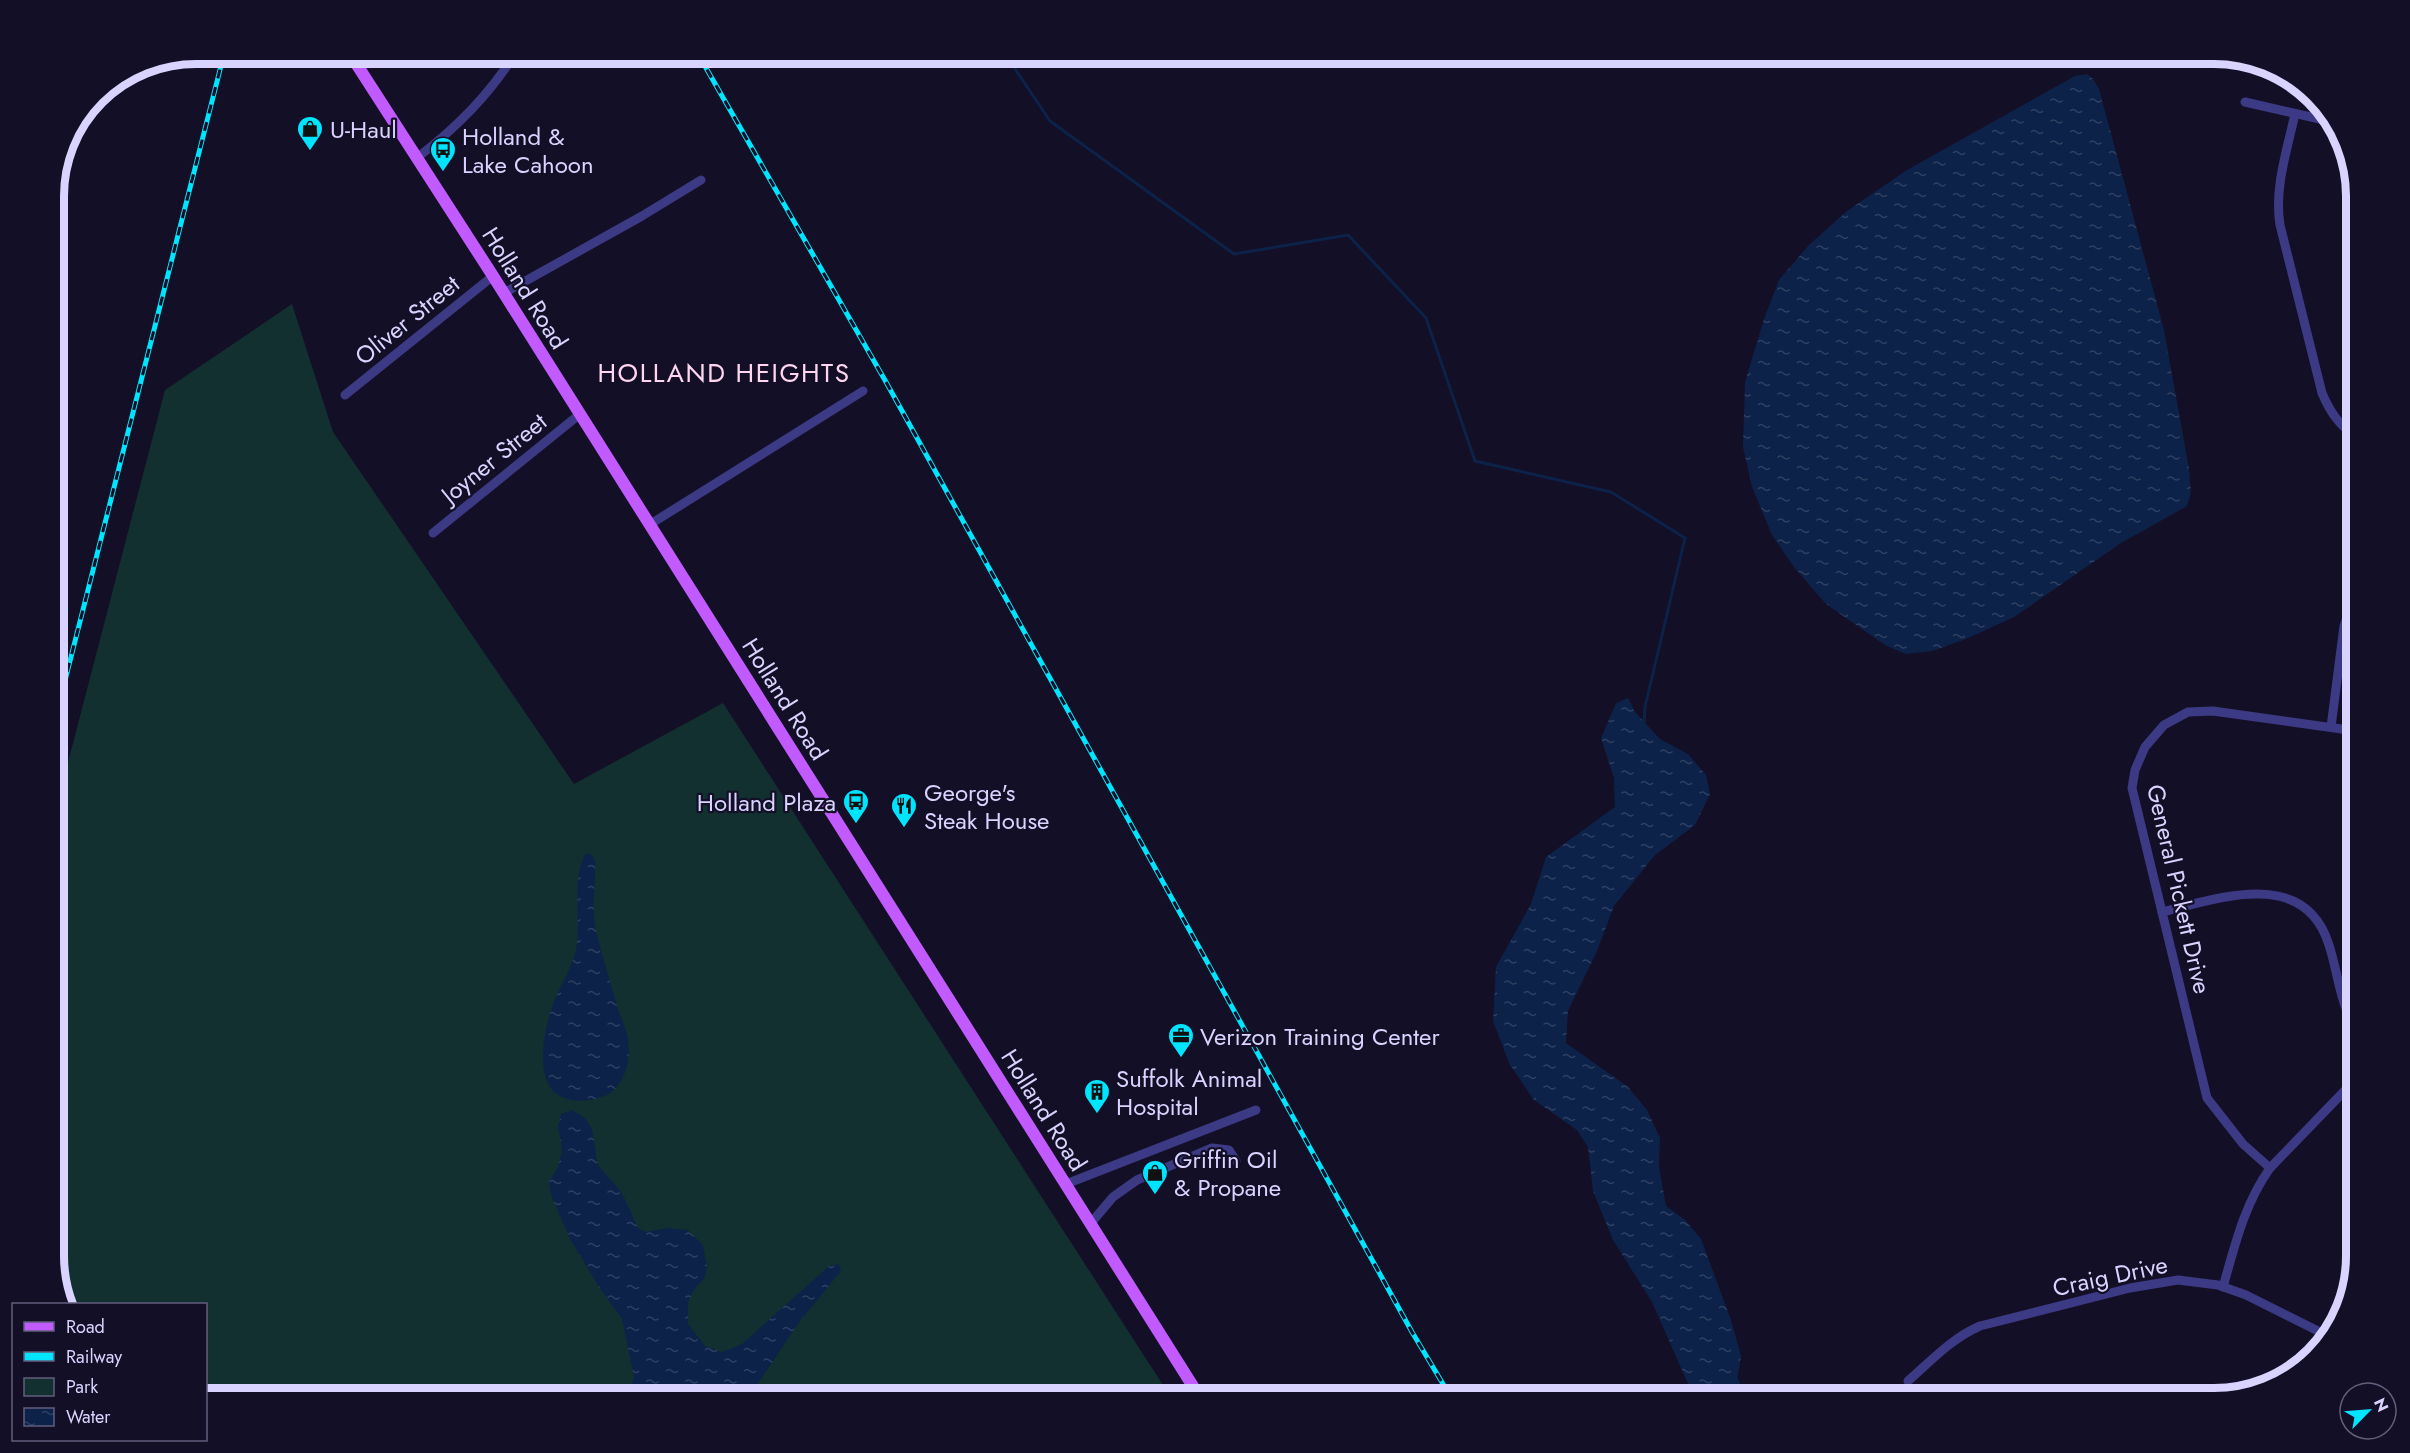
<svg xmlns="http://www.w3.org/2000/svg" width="2410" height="1453" viewBox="0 0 2410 1453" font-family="Jost,sans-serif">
<defs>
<pattern id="water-ripples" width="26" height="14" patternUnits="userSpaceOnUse" patternTransform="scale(1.5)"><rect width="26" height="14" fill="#0c2248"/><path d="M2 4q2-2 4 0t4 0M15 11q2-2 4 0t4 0" fill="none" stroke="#2f4163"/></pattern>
</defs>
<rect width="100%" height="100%" fill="#130f26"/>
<!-- green -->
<polygon fill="#12302f" points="292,304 333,432 574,784 723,703 1172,1399 206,1399 206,1304 66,1304 54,1265 54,816 165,390"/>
<!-- water -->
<g fill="url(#water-ripples)">
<polygon points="2087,74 2093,79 2099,89 2164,330 2189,469 2191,493 2187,506 2121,543 2014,617 1966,639 1932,651 1906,654 1885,645 1826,604 1794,567 1772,535 1752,487 1743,447 1745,382 1764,319 1779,280 1809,245 1847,211 1907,170 2075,76"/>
<polygon points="1628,698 1635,712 1660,739 1688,754 1706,775 1710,794 1695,825 1655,855 1614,906 1597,951 1568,1011 1566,1043 1628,1087 1647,1110 1660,1138 1659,1167 1666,1206 1685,1220 1701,1239 1731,1320 1741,1356 1735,1393 1720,1399 1709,1399 1689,1386 1652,1302 1613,1240 1593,1191 1588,1147 1577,1130 1534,1100 1509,1063 1493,1021 1496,967 1531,904 1546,857 1615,807 1614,778 1601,738 1616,703"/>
<path d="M587 853 592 855 595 861C596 883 591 909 596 930 602 956 611 983 618 1009 621 1018 627 1029 628 1039 631 1061 625 1089 602 1097 590 1101 574 1103 562 1097 531 1084 545 1025 554 1001 562 981 575 964 577 942 580 921 572 867 587 853Z"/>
<polygon points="572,1110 585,1118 592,1129 598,1165 622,1193 638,1228 646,1232 667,1228 688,1230 703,1245 707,1267 704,1279 694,1290 688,1303 688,1324 705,1346 722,1352 742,1344 829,1266 839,1264 841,1271 800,1321 755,1388 743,1399 626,1399 634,1377 622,1319 599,1287 570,1239 551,1195 549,1182 558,1167 562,1150 558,1127 561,1114"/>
</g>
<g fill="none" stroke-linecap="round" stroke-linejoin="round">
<!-- stream -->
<g stroke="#0c2248" stroke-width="3">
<polyline points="1005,54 1050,121 1234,254 1348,235 1426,318 1475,461 1611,492 1685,538 1645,707 1644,723"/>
<polyline points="1735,1377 1747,1399"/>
</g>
<!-- minor -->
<g stroke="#3d3a85" stroke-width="9">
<polyline points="2245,102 2333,122"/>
<path d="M2295 114C2287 150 2274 189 2280 225L2322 393C2330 412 2339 425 2356 437"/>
<path d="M418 157C457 127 488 96 515 54"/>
<polyline points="504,293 642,216 701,180"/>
<polyline points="345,395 493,276"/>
<polyline points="2356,466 2351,493 2356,531"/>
<polyline points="649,525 863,391"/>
<polyline points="433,533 580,414"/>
<polyline points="2331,727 2344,626 2356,593"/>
<path d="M2162 912C2219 898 2305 867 2329 945 2338 973 2340 1004 2356 1029"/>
<polyline points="2270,1168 2243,1144 2207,1098 2132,788 2135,770 2145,747 2164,725 2188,712 2213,711 2356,731"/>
<polyline points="1066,1184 1256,1110"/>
<polyline points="1091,1223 1113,1197 1137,1180 1212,1148 1229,1150 1236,1161"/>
<path d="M2223 1287C2235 1245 2244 1205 2270 1168L2356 1079"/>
<path d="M1908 1381C1931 1361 1952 1338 1980 1326L2130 1288 2178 1280 2218 1285 2246 1295 2328 1336"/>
</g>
<!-- major -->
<polyline stroke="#c25bff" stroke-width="12" points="350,54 493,276 1201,1399"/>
<defs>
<g id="rail">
<polyline points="698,54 886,382 1412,1332 1452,1399"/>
<polyline points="54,724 224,54"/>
</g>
</defs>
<!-- rail casing -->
<use href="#rail" stroke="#00e5ff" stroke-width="5"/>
<!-- rail -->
<use href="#rail" stroke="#130f26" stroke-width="3" stroke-dasharray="9" stroke-linecap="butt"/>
</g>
<!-- icons -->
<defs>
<symbol id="shop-pin" viewBox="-11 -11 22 30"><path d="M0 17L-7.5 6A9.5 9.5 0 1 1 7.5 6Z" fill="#00e5ff" stroke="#130f26"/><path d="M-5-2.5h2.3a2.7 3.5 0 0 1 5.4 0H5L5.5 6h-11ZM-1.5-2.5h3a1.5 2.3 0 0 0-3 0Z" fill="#111"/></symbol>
<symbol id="bus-pin" viewBox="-11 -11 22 30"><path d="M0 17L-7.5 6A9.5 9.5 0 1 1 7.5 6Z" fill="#00e5ff" stroke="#130f26"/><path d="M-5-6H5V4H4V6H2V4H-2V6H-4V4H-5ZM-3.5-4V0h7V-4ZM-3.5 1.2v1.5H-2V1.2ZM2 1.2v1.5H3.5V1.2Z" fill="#111"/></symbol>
<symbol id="restaurant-pin" viewBox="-11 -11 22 30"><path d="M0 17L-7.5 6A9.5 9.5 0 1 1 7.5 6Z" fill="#00e5ff" stroke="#130f26"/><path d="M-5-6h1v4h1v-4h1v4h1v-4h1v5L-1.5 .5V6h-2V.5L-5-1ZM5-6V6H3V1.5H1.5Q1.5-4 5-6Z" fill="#111"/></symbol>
<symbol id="office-pin" viewBox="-11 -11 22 30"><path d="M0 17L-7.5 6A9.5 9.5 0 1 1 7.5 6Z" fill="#00e5ff" stroke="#130f26"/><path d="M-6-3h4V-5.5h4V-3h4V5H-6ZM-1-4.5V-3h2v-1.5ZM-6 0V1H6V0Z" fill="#111"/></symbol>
<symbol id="building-pin" viewBox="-11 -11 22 30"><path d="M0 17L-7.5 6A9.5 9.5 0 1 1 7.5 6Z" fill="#00e5ff" stroke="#130f26"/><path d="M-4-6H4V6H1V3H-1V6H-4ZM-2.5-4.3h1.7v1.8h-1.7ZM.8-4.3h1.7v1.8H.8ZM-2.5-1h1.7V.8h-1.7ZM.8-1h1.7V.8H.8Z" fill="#111"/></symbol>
</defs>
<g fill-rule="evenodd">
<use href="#shop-pin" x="295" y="114" width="30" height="40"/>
<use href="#bus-pin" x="428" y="135" width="30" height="40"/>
<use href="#bus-pin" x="841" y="787" width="30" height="40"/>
<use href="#restaurant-pin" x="889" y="791" width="30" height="40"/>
<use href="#office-pin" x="1166" y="1021" width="30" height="40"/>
<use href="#building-pin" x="1082" y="1077" width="30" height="40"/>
<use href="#shop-pin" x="1140" y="1158" width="30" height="40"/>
</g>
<g text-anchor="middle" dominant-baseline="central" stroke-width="4.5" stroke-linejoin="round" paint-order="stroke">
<!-- poi labels -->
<g font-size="24" fill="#d9d4ff" stroke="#130f26" text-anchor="start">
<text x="330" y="129">U-Haul</text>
<text x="462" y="136">Holland &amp;<tspan x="462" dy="28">Lake Cahoon</tspan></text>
<text x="924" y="792">George's<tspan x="924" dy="28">Steak House</tspan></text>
<text x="836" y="802" text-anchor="end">Holland Plaza</text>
<text x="1200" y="1036">Verizon Training Center</text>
<text x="1116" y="1078">Suffolk Animal<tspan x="1116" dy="28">Hospital</tspan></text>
<text x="1174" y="1159">Griffin Oil<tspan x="1174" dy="28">&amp; Propane</tspan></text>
</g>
<!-- street labels -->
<g font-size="24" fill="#d9d4ff" stroke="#130f26">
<text transform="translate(525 288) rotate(58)">Holland Road</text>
<text transform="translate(407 320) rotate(-39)">Oliver Street</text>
<text transform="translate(494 458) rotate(-39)">Joyner Street</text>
<text transform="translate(785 699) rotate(58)">Holland Road</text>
<text transform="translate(2179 889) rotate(77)">General Pickett Drive</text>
<text transform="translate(1044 1110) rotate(58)">Holland Road</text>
<text transform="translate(2110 1276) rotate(-12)">Craig Drive</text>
</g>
<!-- neighbourhood labels -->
<g font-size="26" letter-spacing="1.5" fill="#ffd6f0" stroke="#130f26">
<text x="724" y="373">HOLLAND HEIGHTS</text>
</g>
</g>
<!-- crop -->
<path d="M0 0H2410V1453H0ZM196 64H2214A132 132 0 0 1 2346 196V1256A132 132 0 0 1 2214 1388H196A132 132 0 0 1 64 1256V196A132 132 0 0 1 196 64Z" fill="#130f26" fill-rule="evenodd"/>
<path fill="none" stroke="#d9d4ff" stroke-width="8" d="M196 64H2214A132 132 0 0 1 2346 196V1256A132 132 0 0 1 2214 1388H196A132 132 0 0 1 64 1256V196A132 132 0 0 1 196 64Z"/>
<!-- legend -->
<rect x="12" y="1303" width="195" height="138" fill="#130f26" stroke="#625e7d" stroke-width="1.5"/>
<rect x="24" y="1322" width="30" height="9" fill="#c25bff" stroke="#625e7d" stroke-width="1.5"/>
<text x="66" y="1333" font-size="18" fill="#d9d4ff">Road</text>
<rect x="24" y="1352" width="30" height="9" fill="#00e5ff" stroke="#625e7d" stroke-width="1.5"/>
<text x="66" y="1363" font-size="18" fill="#d9d4ff">Railway</text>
<rect x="24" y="1378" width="30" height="18" fill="#12302f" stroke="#625e7d" stroke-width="1.5"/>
<text x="66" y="1393" font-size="18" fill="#d9d4ff">Park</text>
<rect x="24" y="1408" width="30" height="18" fill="url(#water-ripples)" stroke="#625e7d" stroke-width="1.5"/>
<text x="66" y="1423" font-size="18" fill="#d9d4ff">Water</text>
<!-- north arrow -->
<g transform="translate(2368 1411) rotate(65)"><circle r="28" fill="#130f26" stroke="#625e7d" stroke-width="1.5"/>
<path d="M0-4.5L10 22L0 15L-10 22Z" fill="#00e5ff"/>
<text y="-9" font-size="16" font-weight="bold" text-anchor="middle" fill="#d9d4ff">N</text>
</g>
</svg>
